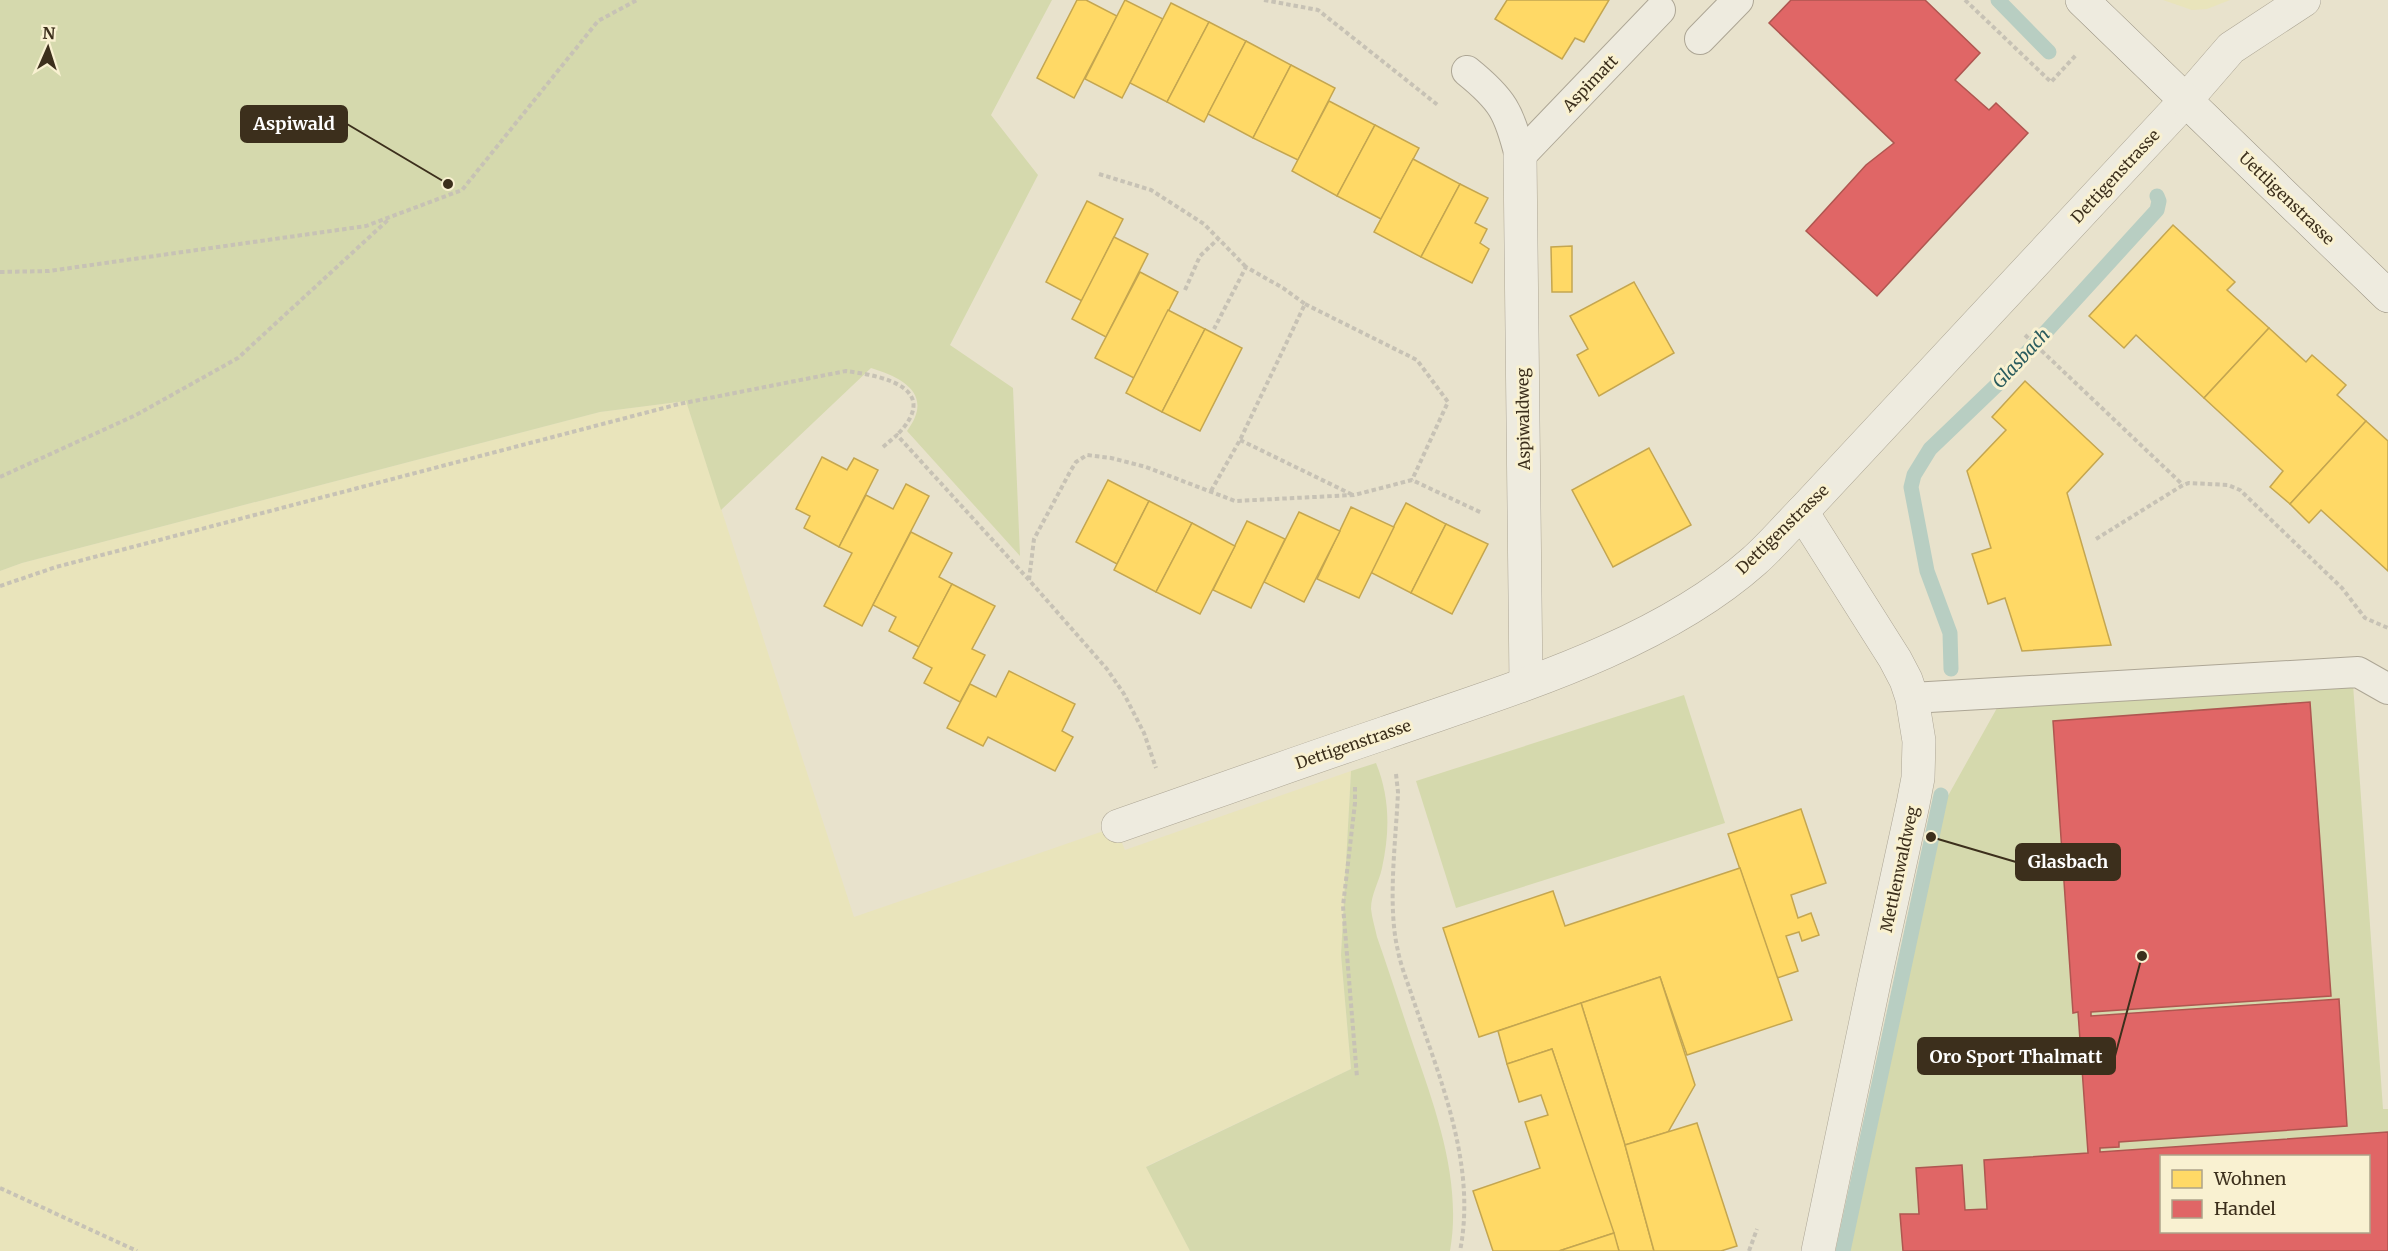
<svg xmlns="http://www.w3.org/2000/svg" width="2388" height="1251" viewBox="0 0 2388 1251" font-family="Merriweather,serif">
<rect width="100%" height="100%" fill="#e8e2cc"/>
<!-- farmland -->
<g fill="#e9e4bb">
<polygon points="2163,0 2230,0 2207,9 2192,10"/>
<polygon points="686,401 854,917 1115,827 1125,850 1351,771 1341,955 1351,1069 1147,1166 1190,1251 0,1251 0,571 22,563 600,412"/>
</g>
<!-- green -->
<g fill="#d5d9ad" fill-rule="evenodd">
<path d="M0 0H1052L991 115 1038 175 950 345 1013 388 1020 556 907 431C934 395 904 378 871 368L721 510 686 401 600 412 22 563 0 571Z"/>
<path d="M2353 684 2383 1109H2388V1251H1848L1944 803 1997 708ZM2162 1156H2368V1232H2162Z"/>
<polygon points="1684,695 1725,823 1456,908 1416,781"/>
<path d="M1376 763C1390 797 1390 832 1382 868 1379 882 1371 894 1371 909 1372 918 1375 928 1377 937 1390 974 1402 1012 1415 1050 1437 1113 1462 1183 1450 1251H1190L1146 1167 1351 1069 1341 955 1351 771Z"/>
</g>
<!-- homes -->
<g fill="#ffd966" stroke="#c4a650" stroke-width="1.5">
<polygon points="1077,0 1086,0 1117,16 1074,98 1037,78"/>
<polygon points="1125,0 1163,19 1122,98 1085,79"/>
<polygon points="1507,0 1609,0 1584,42 1575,38 1562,59 1495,19"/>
<polygon points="1171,3 1209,22 1167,102 1130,83"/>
<polygon points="1209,22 1246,41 1204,122 1167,102"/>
<polygon points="1246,41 1291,65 1253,138 1208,114"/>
<polygon points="1291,65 1335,88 1298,160 1253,138"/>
<polygon points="1329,101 1375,125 1337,196 1292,171"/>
<polygon points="1375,125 1419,148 1381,219 1337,196"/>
<polygon points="1413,159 1460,184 1421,257 1374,232"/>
<polygon points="1460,184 1488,198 1475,223 1487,229 1480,243 1489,249 1472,283 1421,257"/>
<polygon points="1087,201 1123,219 1082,301 1046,282"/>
<polygon points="2173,225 2235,282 2227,290 2269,328 2204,398 2136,335 2124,348 2089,316"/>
<polygon points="1114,237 1148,254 1106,337 1072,319"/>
<polygon points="1572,246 1572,292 1552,292 1551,247"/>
<polygon points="1140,272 1178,292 1134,378 1095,358"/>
<polygon points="1634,282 1674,353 1599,396 1577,355 1588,349 1570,316"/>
<polygon points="1168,310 1205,329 1162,412 1126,393"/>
<polygon points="2269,328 2306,362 2312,355 2346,385 2337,395 2366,421 2290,504 2270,487 2283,471 2204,398"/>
<polygon points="1205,329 1242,348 1200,431 1162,412"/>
<polygon points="2025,381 2103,454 2067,493 2111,645 2022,651 2005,598 1988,604 1972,554 1991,548 1967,471 2006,430 1992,417"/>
<polygon points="2366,421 2388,441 2388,571 2321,510 2309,523 2290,504"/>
<polygon points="1649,448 1691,525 1613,567 1572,490"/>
<polygon points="822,457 847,470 854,458 878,470 839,547 804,528 810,516 796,509"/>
<polygon points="1108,480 1149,501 1117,564 1076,542"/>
<polygon points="906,484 929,496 862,626 824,606 852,553 839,547 866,495 893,509"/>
<polygon points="1149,501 1192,523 1156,592 1114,570"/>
<polygon points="1406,503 1446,524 1411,593 1370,572"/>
<polygon points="1351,507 1394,527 1359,598 1317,579"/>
<polygon points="1299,512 1340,531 1304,602 1264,582"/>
<polygon points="1247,521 1285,539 1251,608 1213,590"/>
<polygon points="1192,523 1235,546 1200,614 1156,592"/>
<polygon points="1446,524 1488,544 1452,614 1411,593"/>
<polygon points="911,532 952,553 939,577 952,584 919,647 889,631 896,617 873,605"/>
<polygon points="952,584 995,606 972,649 985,655 960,702 924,683 932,668 913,658"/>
<polygon points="1009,671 1075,704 1062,731 1073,737 1055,771 988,737 983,746 947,728 970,684 996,697"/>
<polygon points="1801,809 1826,883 1791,895 1798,918 1811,913 1819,935 1802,941 1799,932 1786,936 1798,971 1777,978 1728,834"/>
<polygon points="1740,868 1792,1020 1687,1055 1660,977 1479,1037 1443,928 1553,891 1565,926"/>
<polygon points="1660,977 1695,1085 1668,1132 1625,1145 1581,1003"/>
<polygon points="1581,1003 1625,1145 1654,1251 1619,1251 1552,1049 1507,1064 1498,1031"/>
<polygon points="1552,1049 1614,1233 1559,1251 1493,1251 1473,1191 1540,1168 1525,1122 1548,1115 1541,1095 1519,1102 1507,1064"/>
<polygon points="1697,1123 1737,1246 1721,1251 1654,1251 1625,1145"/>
<polygon points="1614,1233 1619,1251 1559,1251"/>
</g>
<!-- shops -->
<g fill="#e06666" stroke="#af5650" stroke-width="1.5" fill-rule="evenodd">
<polygon points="1791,0 1925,0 1980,53 1955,80 1989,110 1996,103 2028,133 1877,296 1806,231 1866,165 1894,143 1769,23"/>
<path d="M2310 702 2331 996 2091 1012V1016L2339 999 2347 1126 2119 1142V1147L2100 1148V1152L2388 1132V1251H1903L1900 1214H1919L1916 1168 1962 1165 1965 1210 1987 1209 1984 1160 2088 1153 2078 1012 2073 1013 2053 721ZM2162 1156H2368V1232H2162Z"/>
</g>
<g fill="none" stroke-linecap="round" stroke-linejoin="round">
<!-- stream -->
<g stroke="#b8cec2" stroke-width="15">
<polyline points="1998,0 2049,52"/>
<polyline points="1951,669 1950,633 1927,571 1911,487 1914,475 1930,449 2003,379 2157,210 2159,201 2157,196"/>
<polyline points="1843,1251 1941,795"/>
</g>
<defs>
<g id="service">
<polyline points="1700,39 1738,0"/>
<path d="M1467 71C1503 100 1509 112 1520 156"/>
<polyline points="1520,156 1660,10"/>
<polyline points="1912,698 2358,672 2388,689"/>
</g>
<g id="minor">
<polyline points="1520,156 1526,683"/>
<polyline points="1802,512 1895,659 1906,680 1912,698 1919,741 1918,778 1913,804 1875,978 1818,1251"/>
<path d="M1118 826C1207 795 1296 763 1385 733 1507 690 1656 648 1754 561 1771 546 1786 528 1802 512L2186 100 2231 48 2304 0"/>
</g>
<polyline id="secondary" points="2082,0 2388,296"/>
</defs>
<!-- service casing -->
<use href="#service" stroke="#ada695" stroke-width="32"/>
<!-- minor casing -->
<use href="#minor" stroke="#ada695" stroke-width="34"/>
<!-- secondary casing -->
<use href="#secondary" stroke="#9c9585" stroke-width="34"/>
<!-- path -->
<g stroke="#c7c2b5" stroke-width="4" stroke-dasharray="4.5 3" stroke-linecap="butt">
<polyline points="1264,0 1318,10 1439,106"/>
<polyline points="1965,0 2051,82 2076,55"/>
<polyline points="1099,174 1151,190 1204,224 1246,267"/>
<polyline points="0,272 49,271 366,226 462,190 598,21 637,0"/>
<polyline points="1185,290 1200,256 1218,239"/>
<polyline points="1305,304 1417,360 1448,402 1412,480"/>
<polyline points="2025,335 2183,485"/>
<polyline points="1240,440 1353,495"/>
<polyline points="883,447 897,435 1029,580 1107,669 1124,694 1144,733 1156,768"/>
<polyline points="0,477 136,415 238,358 389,219"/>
<polyline points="1211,491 1240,440 1305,304 1283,288 1246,267 1214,329"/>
<polyline points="2096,539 2183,485 2189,483 2228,485 2240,490 2342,588 2365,618 2388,628"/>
<polyline points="1029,580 1034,539 1071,470 1076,462 1087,455 1111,458 1146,467 1235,501 1354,495 1412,480 1482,513"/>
<path d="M0 586 56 567 679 404 846 371C885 376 942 389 897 435"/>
<path d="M1396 774 1398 792C1396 840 1387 906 1398 951 1401 967 1408 983 1413 999 1440 1079 1477 1165 1460 1251"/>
<polyline points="1355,787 1355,803 1343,906 1357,1077"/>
<polyline points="0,1188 137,1251"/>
<polyline points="1749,1251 1757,1229"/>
</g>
<!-- service -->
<use href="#service" stroke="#eeebdf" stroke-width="30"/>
<!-- minor -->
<use href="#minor" stroke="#eeebdf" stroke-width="33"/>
<!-- secondary -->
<use href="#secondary" stroke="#eeebdf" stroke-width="33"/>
</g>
<g text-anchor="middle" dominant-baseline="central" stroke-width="6" stroke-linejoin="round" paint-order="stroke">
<!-- street labels -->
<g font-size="16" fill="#3c2f1c" stroke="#f9f1d1">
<text transform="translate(1590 83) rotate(-46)">Aspimatt</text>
<text transform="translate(2115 176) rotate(-47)">Dettigenstrasse</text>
<text transform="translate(2287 198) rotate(44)">Uettligenstrasse</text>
<text transform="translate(1523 419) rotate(-91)">Aspiwaldweg</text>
<text transform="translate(1782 529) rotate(-44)">Dettigenstrasse</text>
<text transform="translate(1353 744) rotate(-19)">Dettigenstrasse</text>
<text transform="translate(1899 869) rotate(-78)">Mettlenwaldweg</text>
</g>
<!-- water labels -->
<g font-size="18" font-style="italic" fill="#2a5c5e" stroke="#f9f1d1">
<text transform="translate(2021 358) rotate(-47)">Glasbach</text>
</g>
</g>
<!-- callouts -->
<path fill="none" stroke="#3c2f1c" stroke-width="2" d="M448 184L347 124M1931 837L2016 862M2142 956L2115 1056"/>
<g fill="#3c2f1c" stroke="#f9f1d1" stroke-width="2">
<circle cx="448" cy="184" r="6"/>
<circle cx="1931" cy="837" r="6"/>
<circle cx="2142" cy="956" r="6"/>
</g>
<g fill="#3c2f1c" stroke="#3c2f1c" stroke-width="2">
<rect x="241" y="106" width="106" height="36" rx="6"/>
<rect x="2016" y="844" width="104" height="36" rx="6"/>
<rect x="1918" y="1038" width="197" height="36" rx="6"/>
</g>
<g font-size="18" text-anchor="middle" font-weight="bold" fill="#fff">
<text x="294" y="130">Aspiwald</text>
<text x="2068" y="868">Glasbach</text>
<text x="2016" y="1063">Oro Sport Thalmatt</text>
</g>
<!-- legend -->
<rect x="2160" y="1155" width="210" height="78" fill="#f9f1d1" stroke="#ada389" stroke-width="1.5"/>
<rect x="2172" y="1170" width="30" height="18" fill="#ffd966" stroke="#ada389" stroke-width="1.5"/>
<text x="2214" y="1185" font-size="18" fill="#3c2f1c">Wohnen</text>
<rect x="2172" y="1200" width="30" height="18" fill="#e06666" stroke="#ada389" stroke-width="1.5"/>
<text x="2214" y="1215" font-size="18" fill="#3c2f1c">Handel</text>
<!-- north arrow -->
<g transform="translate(48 48) rotate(3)" stroke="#f9f1d1" stroke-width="4.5" paint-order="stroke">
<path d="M0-4.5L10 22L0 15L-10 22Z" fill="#3c2f1c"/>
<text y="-9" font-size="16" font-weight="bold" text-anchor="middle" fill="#3c2f1c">N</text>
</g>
</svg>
